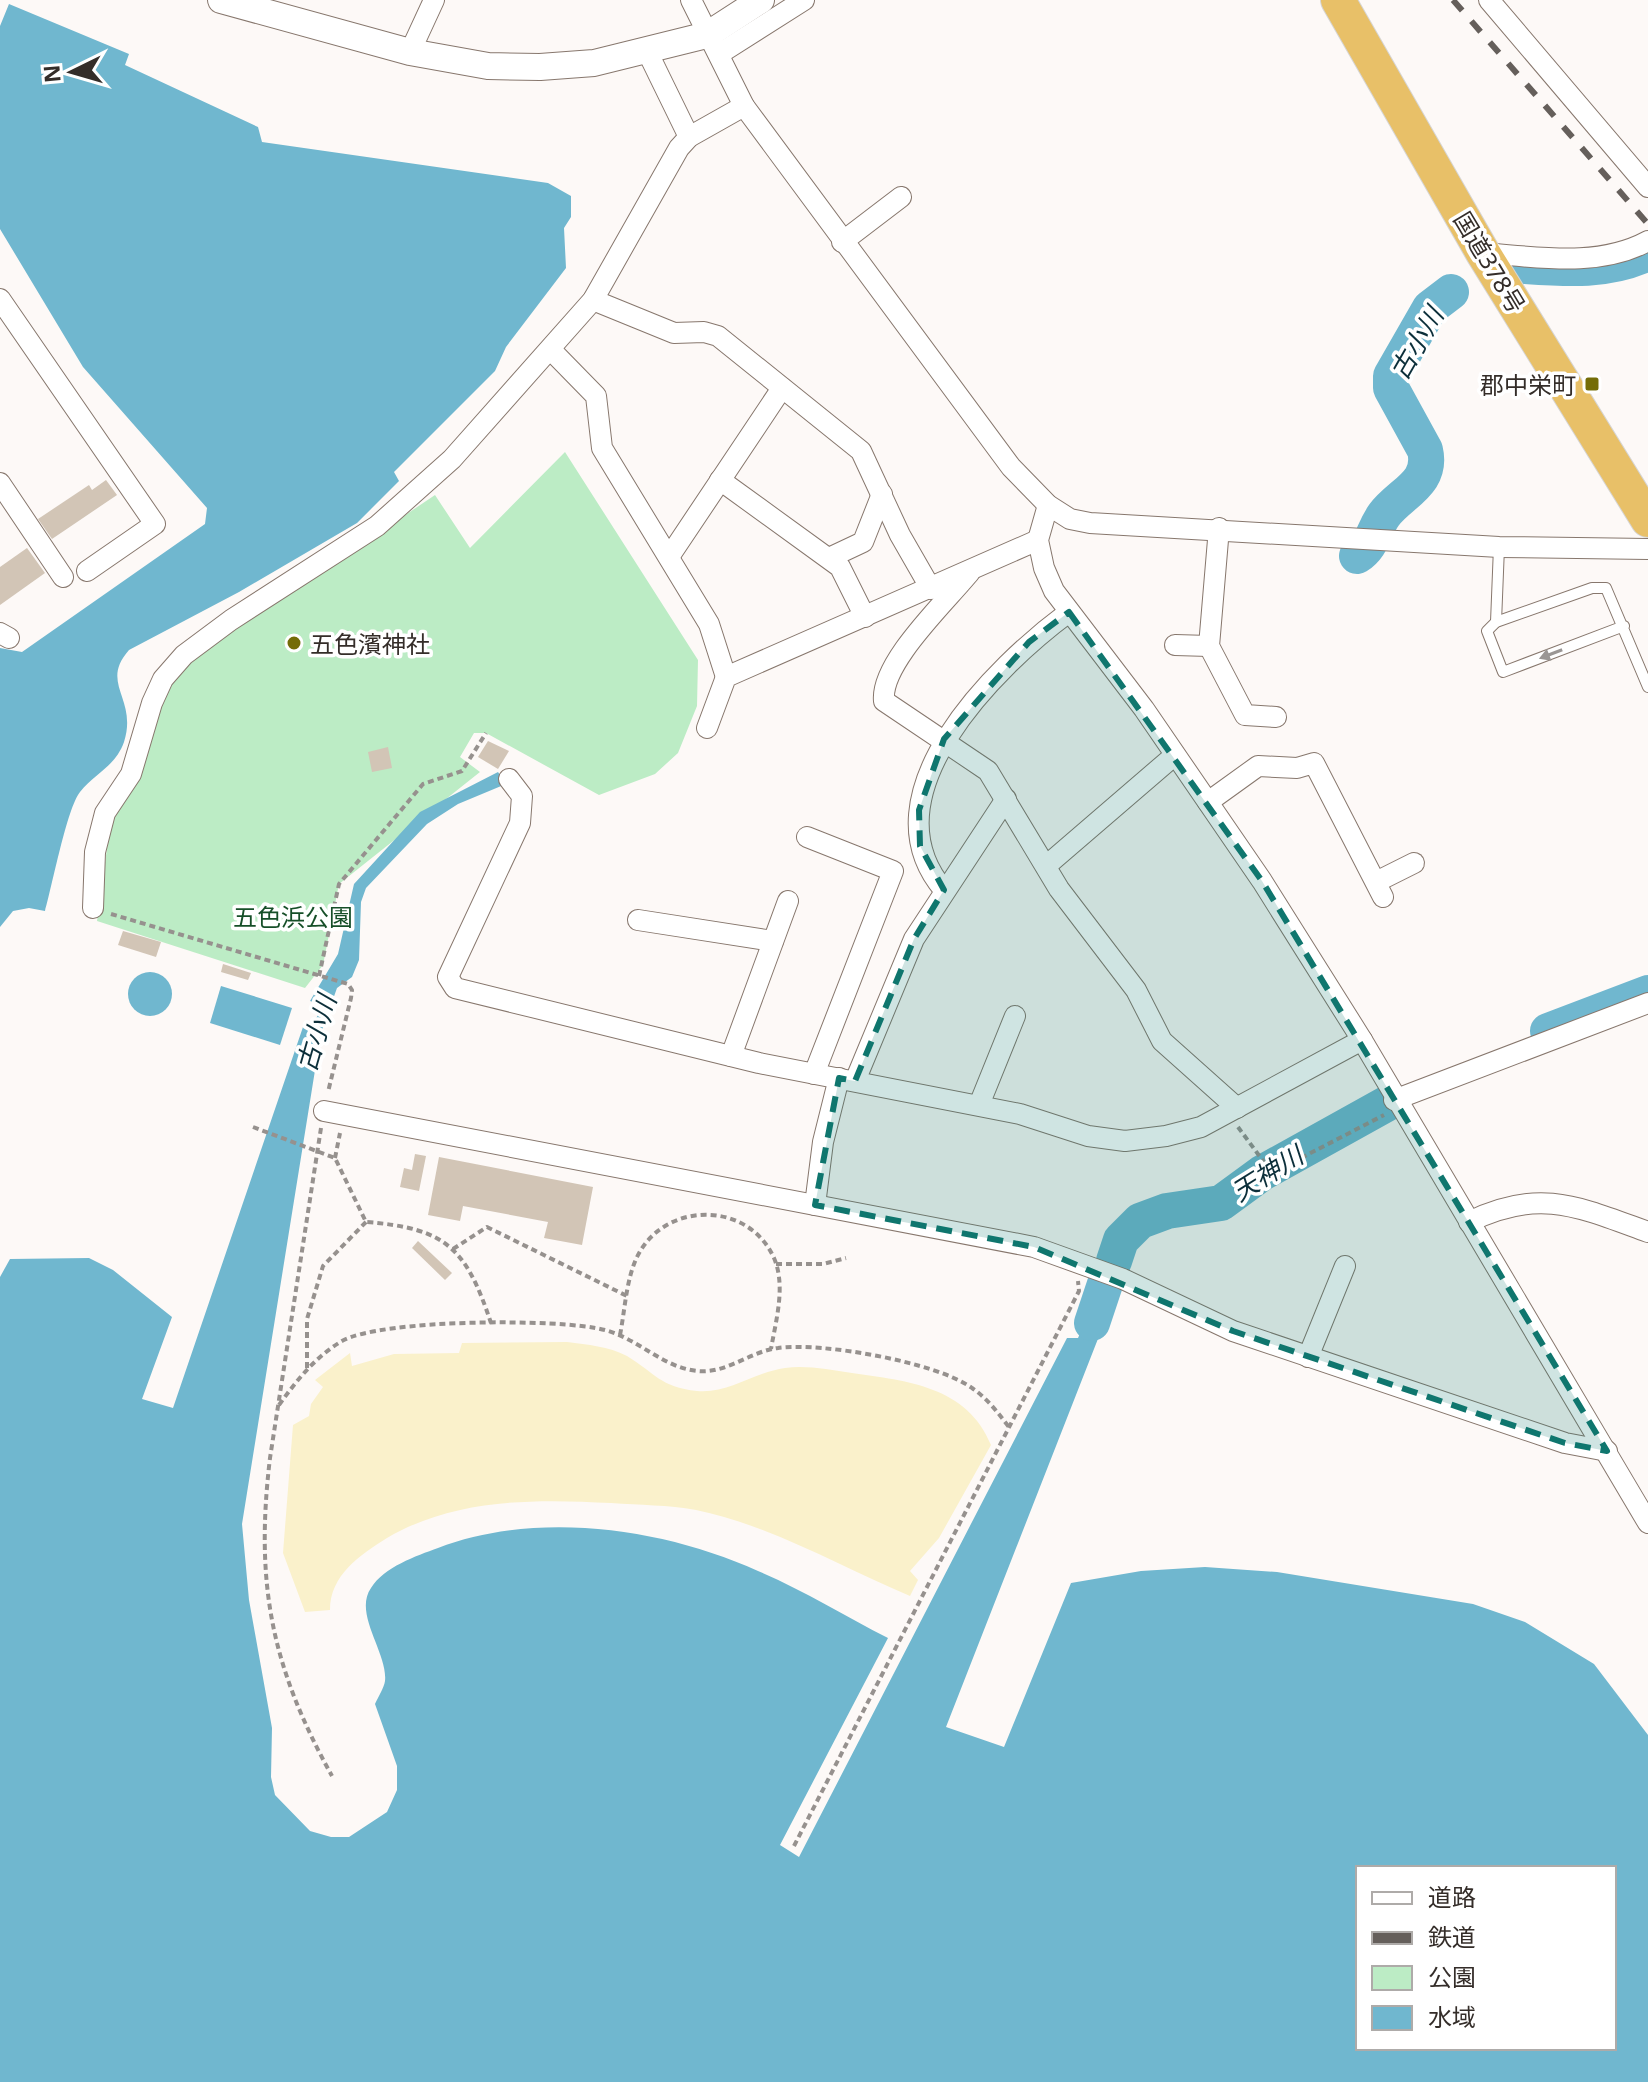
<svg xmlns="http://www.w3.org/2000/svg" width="1648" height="2082" viewBox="0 0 1648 2082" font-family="'Noto Sans','Noto Sans JP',sans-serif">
<rect width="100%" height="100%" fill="#fdf9f7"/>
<!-- green -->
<polygon fill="#bcecc5" points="565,452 698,660 697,706 678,753 655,774 599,795 486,733 474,733 460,757 480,772 339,884 323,965 305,988 97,921 111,819 137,780 168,687 193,658 435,495 470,548"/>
<!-- sand -->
<path fill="#faf1cb" d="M567 1342C588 1345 608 1346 627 1356 655 1373 660 1387 697 1391 728 1394 755 1372 785 1368 807 1365 830 1370 852 1373 907 1381 967 1386 991 1445L939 1538 910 1571 918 1580 910 1596C841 1567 770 1525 696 1510 668 1505 640 1505 611 1503 535 1499 455 1498 387 1538 360 1555 330 1575 330 1610L305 1612 283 1553 293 1425 309 1416 311 1404 323 1387 315 1380 350 1353 352 1366 394 1354 459 1353 462 1343Z"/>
<!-- water -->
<g fill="#70b7cf" fill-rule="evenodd">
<path d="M9 4 129 54 125 65 258 127 262 142 548 183 571 196V217L564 228 566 268 506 347 495 371 394 472 399 481 357 523 239 592 129 650C99 684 138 698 124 742 115 767 95 773 80 792 67 808 52 887 45 911L29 908 13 911 0 927V648L22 652 205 524 207 508 83 367 0 229V26Z"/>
<path d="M498 772 506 784 458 804 427 824 366 888 361 902 359 960 352 977 337 988 321 1033 242 1524 249 1600 272 1728 271 1777 275 1795 310 1831 331 1837H349L387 1812 397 1790V1766L375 1704C378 1697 384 1688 385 1681 388 1653 353 1614 371 1588 384 1567 416 1556 438 1548 537 1510 663 1528 758 1571 803 1590 845 1616 888 1638L780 1845 799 1857 1067 1338H1078L1086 1320 1103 1326 946 1727 1004 1747 1071 1583 1141 1571 1205 1567 1277 1572 1473 1604 1525 1622 1594 1664 1648 1735V2082H0V1277L10 1259 89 1258 113 1270 172 1317 142 1399 173 1408 303 1027 317 1017 320 1004 310 1001 338 954 354 884 420 812ZM1358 1868H1614V2048H1358Z"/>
<circle cx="150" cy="994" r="22"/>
<polygon points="221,986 292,1008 280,1045 210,1023"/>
</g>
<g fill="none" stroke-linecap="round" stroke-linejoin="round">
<!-- river -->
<g stroke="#70b7cf" stroke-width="36">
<path d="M1525 266C1567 269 1609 272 1648 253"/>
<path d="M1357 556C1373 546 1373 530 1384 515 1400 493 1433 484 1425 450L1391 388V376L1430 308 1451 292"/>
<polyline points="1548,1031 1648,993"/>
<polyline points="1114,1261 1121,1240 1140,1221 1167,1211 1221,1203 1262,1173 1388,1103"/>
<polyline points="1092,1323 1105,1284"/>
</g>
</g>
<!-- building -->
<g fill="#d2c5b6">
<polygon points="106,480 117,495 52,539 38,519 89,485 92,490"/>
<polygon points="27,548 45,573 0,605 0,567"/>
<polygon points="488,741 509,751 498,769 478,757"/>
<polygon points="388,747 392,768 372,772 368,752"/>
<polygon points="123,931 161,942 156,957 118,945"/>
<polygon points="223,964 251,973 248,980 221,972"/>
<polygon points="415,1154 426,1156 419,1191 400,1187 404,1168 412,1170"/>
<polygon points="439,1157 593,1187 582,1245 544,1238 548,1222 463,1206 460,1221 428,1215"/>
<polygon points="418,1241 452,1273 445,1280 412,1248"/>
</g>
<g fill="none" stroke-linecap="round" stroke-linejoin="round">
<defs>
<g id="service">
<polyline points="1496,622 1499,547"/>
<polyline points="1624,626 1503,672 1487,631 1496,622 1592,588 1606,588 1648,687"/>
</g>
<g id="minor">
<polyline points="691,0 744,106 1011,467 1048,505 1070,519 1090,523 1499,547 1648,549"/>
<polyline points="1489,0 1648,187"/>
<polyline points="647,51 689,137"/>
<polyline points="410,52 434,0"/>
<polyline points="719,54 804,0"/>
<polyline points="842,242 901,197"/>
<path d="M1483 253C1538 257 1598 268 1648 241"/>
<polyline points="0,299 155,524 87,571"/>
<polyline points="593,300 674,333 704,332 718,336 861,451 900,535 931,589"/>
<polyline points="551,350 596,396 602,448 709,624 726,677"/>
<polyline points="720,480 840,567 865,617"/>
<polyline points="0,483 63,577"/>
<polyline points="1048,505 1038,540 1044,568 1054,591 1144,709 1262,881 1362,1040 1648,1523"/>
<polyline points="1219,528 1209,646 1245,715 1276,717"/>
<polyline points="669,557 782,388"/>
<polyline points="829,558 863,542 882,494"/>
<path d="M970 572C946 602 880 663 884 701L988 771 1059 889 1136 990 1162 1041 1237 1108"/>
<polyline points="0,633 9,638"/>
<polyline points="1175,645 1209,646"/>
<polyline points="707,728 726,677 1038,540"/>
<polyline points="509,779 522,796 520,823 448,977 455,988 759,1063 1020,1114 1088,1136 1125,1141 1166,1136 1201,1127 1362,1040"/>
<polyline points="1208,802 1258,766 1297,768 1314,763 1383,897"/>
<polyline points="807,837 893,871 814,1074"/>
<polyline points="1046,866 1175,755"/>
<polyline points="1376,882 1414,863"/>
<path d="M944 890C863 795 996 666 1069 612"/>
<polyline points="93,908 95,852 105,813 131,774 152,703 163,679 184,655 231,620 377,526 452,459 593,300 679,148 689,137 744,106"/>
<polyline points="638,920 773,941"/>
<polyline points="731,1056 788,901"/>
<polyline points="855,1081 914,939 1006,799"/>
<polyline points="1394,1100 1648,1003"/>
<polyline points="979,1105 1015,1016"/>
<polyline points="324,1111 1034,1247 1123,1279 1233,1331 1565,1443 1607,1451"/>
<polyline points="815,1205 823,1142 839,1078"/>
<path d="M1469 1222C1539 1187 1579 1207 1648 1232"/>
<polyline points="1308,1357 1345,1266"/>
</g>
<polyline id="tertiary" points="221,0 410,52 488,66 540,67 594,63 707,35 761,0"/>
<polyline id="trunk" points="1338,0 1483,253 1648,520"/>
</defs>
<!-- service casing -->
<use href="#service" stroke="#87776d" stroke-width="12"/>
<!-- minor casing -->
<use href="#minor" stroke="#87776d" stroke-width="22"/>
<!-- tertiary casing -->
<use href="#tertiary" stroke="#87776d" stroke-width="28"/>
<!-- trunk casing -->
<use href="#trunk" stroke="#d6d5d4" stroke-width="36"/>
<!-- path -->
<g stroke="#96918e" stroke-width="4" stroke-dasharray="6 4" stroke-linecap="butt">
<polyline points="111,914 348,984 352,990 351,998 328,1092"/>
<polyline points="319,976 339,884 423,784 462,771 486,733"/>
<path d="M253 1127 335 1158 366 1222C446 1228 466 1248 491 1323"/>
<polyline points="1238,1127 1272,1173 1384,1115"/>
<path d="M321 1128 270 1458C255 1583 271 1666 332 1776"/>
<polyline points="335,1158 340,1133"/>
<polyline points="453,1249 487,1227 627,1296"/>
<polyline points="776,1264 823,1264 846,1258"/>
<path d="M620 1335C625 1310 626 1280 637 1257 664 1201 748 1200 774 1258 786 1286 776 1320 771 1349"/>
<polyline points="307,1368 307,1319 323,1266 366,1222"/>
<path d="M279 1405C297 1380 315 1357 342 1341 381 1319 560 1318 605 1330 639 1339 663 1368 698 1371 726 1374 751 1351 778 1348 822 1342 936 1362 972 1388 987 1398 998 1413 1009 1427"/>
<polyline points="794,1846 1079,1291 1078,1281"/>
</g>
<!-- service -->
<use href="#service" stroke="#fff" stroke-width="10"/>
<!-- minor -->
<use href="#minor" stroke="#fff" stroke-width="20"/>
<!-- tertiary -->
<use href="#tertiary" stroke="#fff" stroke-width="26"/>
<!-- trunk -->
<use href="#trunk" stroke="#e8c068" stroke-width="34"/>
<!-- rail -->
<polyline stroke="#655f5b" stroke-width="6" stroke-dasharray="14 14" stroke-linecap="butt" points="1453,0 1648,224"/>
</g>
<!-- one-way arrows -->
<defs><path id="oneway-solid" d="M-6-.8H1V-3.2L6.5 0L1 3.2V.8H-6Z" transform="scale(2)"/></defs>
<use fill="#9a9694" href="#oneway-solid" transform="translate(1551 654) rotate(159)"/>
<!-- marked area -->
<path fill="#0f766e" fill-opacity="0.2" stroke="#0f766e" stroke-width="6" stroke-dasharray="16 10" stroke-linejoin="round" d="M1069 612 1262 881 1607 1451 1565 1443 1233 1331 1034 1247 815 1205 839 1078 855 1081 914 939 944 890 920 846 919 810 944 739 1029 642Z"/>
<!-- markers -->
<g fill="#746c07" stroke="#fff" stroke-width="3">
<rect x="1584" y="376" width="16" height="16" rx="4"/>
<circle cx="294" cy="643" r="8"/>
</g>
<g text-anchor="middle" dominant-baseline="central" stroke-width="7" stroke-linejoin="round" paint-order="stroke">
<!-- street labels -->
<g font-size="24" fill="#342d29" stroke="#fff">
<text transform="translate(1490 262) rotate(59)">国道378号</text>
</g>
<!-- poi labels -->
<g font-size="24" fill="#342d29" stroke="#fff" text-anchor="end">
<text x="1576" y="384">郡中栄町</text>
<text x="310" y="643" text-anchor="start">五色濱神社</text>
</g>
<!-- park labels -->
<g font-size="24" fill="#164f28" stroke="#fff">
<text x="293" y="916">五色浜公園</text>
</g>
<!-- water labels -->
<g font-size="26" font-style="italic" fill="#0c2f3a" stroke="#fff">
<text transform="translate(1416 343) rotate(-60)">古小川</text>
<text transform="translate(316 1033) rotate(-74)">古小川</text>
<text transform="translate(1267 1173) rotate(-32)">天神川</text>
</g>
</g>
<!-- legend -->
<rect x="1356" y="1866" width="260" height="184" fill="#ffffff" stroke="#aeaba9" stroke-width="2"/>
<rect x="1372" y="1892" width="40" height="12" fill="#ffffff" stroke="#aeaba9" stroke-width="2"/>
<text x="1428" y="1906" font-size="24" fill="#342d29">道路</text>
<rect x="1372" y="1932" width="40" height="12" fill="#655f5b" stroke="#aeaba9" stroke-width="2"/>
<text x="1428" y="1946" font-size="24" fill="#342d29">鉄道</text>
<rect x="1372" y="1966" width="40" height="24" fill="#bcecc5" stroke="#aeaba9" stroke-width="2"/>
<text x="1428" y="1986" font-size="24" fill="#342d29">公園</text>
<rect x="1372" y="2006" width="40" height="24" fill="#70b7cf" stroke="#aeaba9" stroke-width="2"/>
<text x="1428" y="2026" font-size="24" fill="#342d29">水域</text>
<!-- north arrow -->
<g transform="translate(72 72) rotate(265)" stroke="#ffffff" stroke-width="6" paint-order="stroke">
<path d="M0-6L14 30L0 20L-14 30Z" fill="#342d29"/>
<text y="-12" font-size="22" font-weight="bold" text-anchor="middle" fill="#342d29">N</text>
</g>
</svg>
